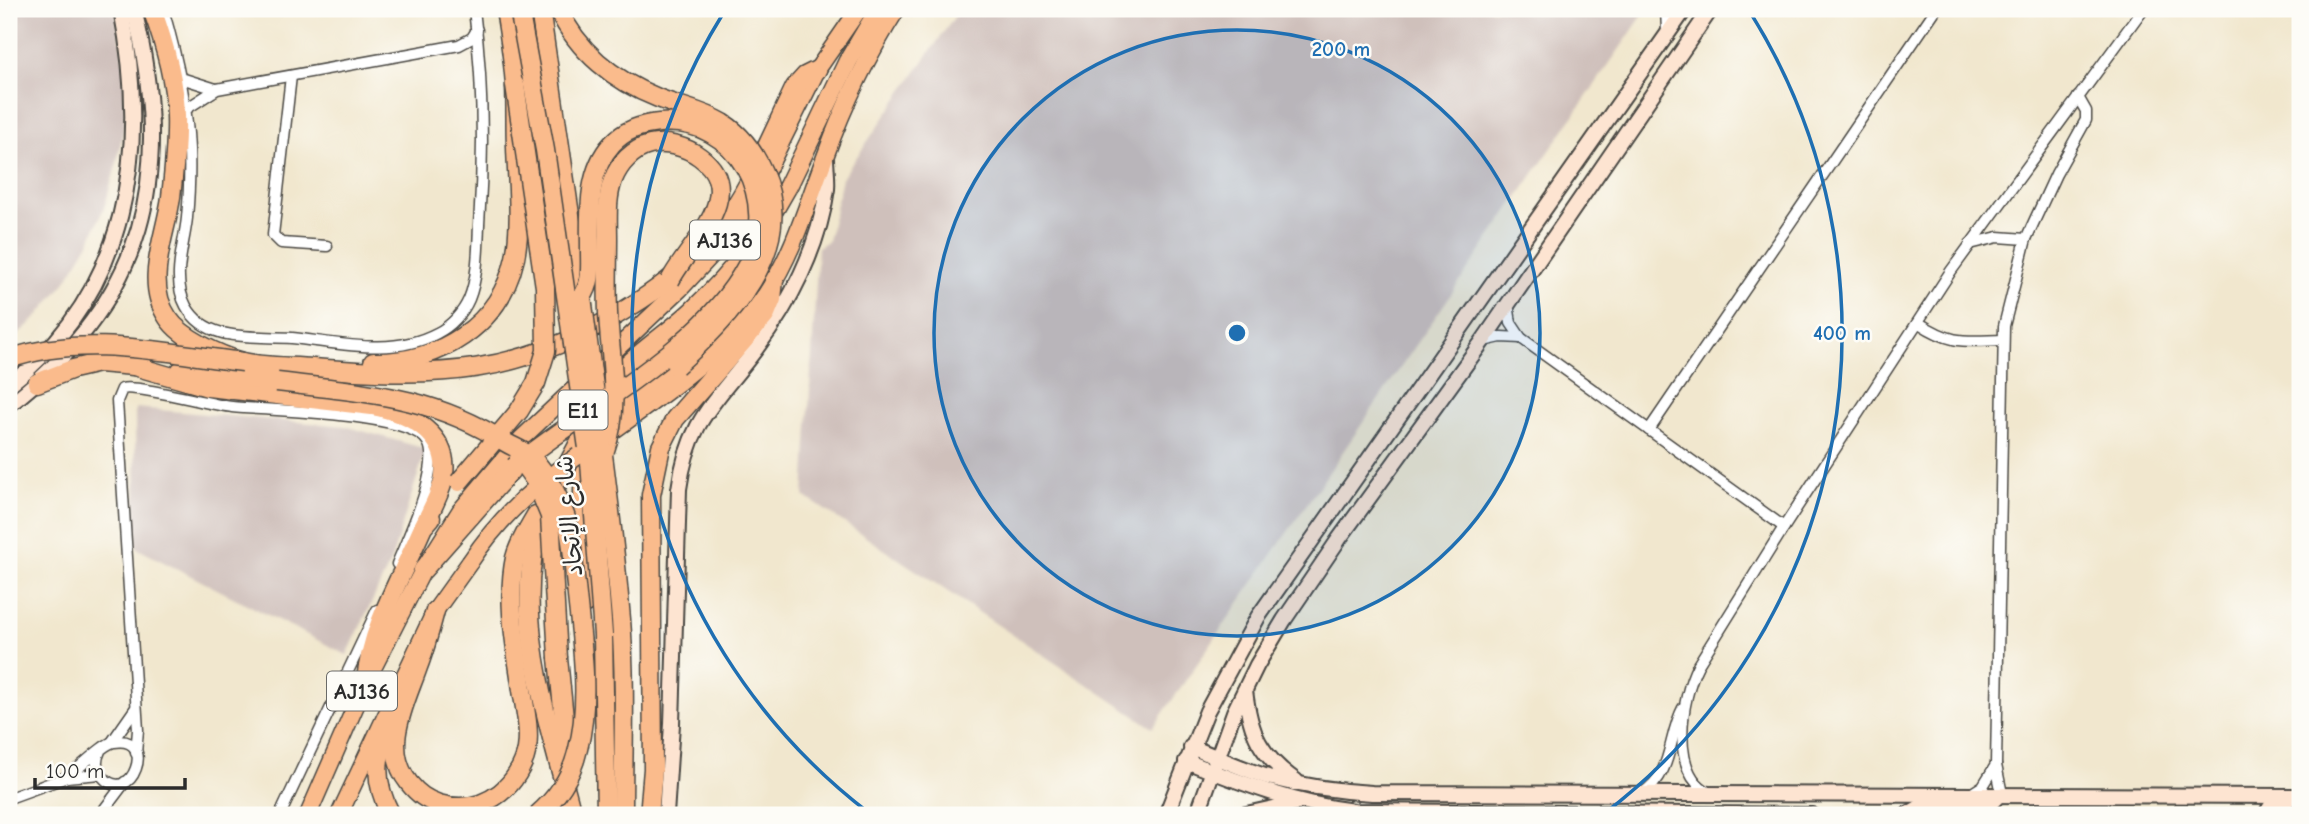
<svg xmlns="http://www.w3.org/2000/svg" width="2309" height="824" viewBox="0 0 2309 824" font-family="'Comic Neue','Playpen Sans Arabic',sans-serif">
<rect width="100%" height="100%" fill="#fdfcf7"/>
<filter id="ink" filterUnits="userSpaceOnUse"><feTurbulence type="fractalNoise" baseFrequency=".0143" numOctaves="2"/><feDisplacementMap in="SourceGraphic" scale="14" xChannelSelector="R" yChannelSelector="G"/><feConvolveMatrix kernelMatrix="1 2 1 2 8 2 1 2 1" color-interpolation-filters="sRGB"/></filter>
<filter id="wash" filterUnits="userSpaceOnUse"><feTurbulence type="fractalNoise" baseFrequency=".00686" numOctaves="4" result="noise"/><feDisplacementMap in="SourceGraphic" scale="28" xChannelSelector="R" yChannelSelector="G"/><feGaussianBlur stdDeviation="1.57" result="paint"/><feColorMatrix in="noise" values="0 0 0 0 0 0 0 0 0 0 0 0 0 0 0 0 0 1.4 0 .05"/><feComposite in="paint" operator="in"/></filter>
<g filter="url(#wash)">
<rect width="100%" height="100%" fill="#f1e7ce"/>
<!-- industrial -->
<g fill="#cfc0bb">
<polygon points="9,9 116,9 126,76 125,121 117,162 106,202 90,241 64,284 37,317 9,343"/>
<polygon points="960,9 1647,9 1153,728 804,496 818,247 828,241 842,178"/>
<polygon points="135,408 345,426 426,449 390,563 347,655 136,548"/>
</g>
</g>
<g filter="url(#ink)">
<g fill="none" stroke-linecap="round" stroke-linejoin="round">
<defs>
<g id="street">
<path d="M163 9C176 54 187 101 189 149 190 172 189 195 187 218 184 247 171 278 186 306 207 344 255 335 292 338 339 343 392 357 437 333 451 326 463 313 469 299 478 277 478 249 479 225 484 153 483 81 474 9"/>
<polyline points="1666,9 1667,32"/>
<polyline points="2298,9 2300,12"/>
<polyline points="291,76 273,235 281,243 327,246"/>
<polyline points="181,78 216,89"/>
<polyline points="186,109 217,89 459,45 472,38 477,30"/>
<polyline points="1970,244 1998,237 2026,239"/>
<polyline points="1508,304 1511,323 1521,338 1784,527"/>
<path d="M1919 323C1953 345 1964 341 2003 340"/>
<polyline points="1483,341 1501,337 1521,338"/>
<polyline points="1649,430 1936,9"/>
<polyline points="112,742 135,709"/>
<path d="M136 753 138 730 117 401 122 389C136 384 210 405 232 407 269 411 411 412 428 442 442 467 407 539 397 564"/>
<path d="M67 777C78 770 104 743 114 742 159 734 131 810 102 776 95 768 96 759 100 751"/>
<path d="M1710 793C1669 774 1681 698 1698 665L1784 527 1951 271 2143 9"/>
<path d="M1641 794C1674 774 1667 738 1683 708"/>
<polyline points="1969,795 1983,786 1996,765"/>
<polyline points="1998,796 2001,789 1996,765 2004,326 2026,239 2056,174 2086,120 2086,111 2078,97"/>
<polyline points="9,798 67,777 100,774"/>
<polyline points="100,815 125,782"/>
<polyline points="280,815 377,610"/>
</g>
<g id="secondary">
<path d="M9 385C129 293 149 149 121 9"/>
<path d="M9 405C148 297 174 175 134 9"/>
<path d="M1245 690C1250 734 1260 755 1296 781"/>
<path d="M1191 747C1217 757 1242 769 1268 777 1302 786 1337 791 1372 793L2300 796"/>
<path d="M1186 761C1241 783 1295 804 1354 811L1812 815"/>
<path d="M666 815 672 724 679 489C688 420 716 402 755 350 790 304 819 247 827 189 828 179 826 167 826 157"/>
<polyline points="1166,815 1207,711 1258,617 1685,9"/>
<polyline points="1197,815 1234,712 1257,665 1284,620 1339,539 1482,342 1711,9"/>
<polyline points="1242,815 1296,803"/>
<polyline points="1906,815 1920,807 1983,806 1992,802 1998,796"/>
<path d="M2266 815C2270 804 2277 800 2288 800"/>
</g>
<g id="primary">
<path d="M603 438C662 395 723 356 766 294 794 252 807 204 825 157 844 105 867 56 897 9"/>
<polyline points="308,815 366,682 423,570 460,511 522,438 680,289 720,246 751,203 817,70 859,9"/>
<polyline points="339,815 435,611 470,562"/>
</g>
<g id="highway">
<path d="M152 9C164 42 175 79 176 115 177 142 174 170 171 197 166 236 143 282 168 318 181 338 220 356 243 362 265 367 291 366 313 368 437 378 520 377 628 308 662 287 694 263 718 231 749 192 773 132 795 87L805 76 817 70"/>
<polyline points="540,9 582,297"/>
<polyline points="769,219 788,186 848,61 879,9"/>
<path d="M373 362C439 363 500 326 515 258 522 222 517 183 516 147 515 127 516 108 515 88 514 62 509 35 505 9"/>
<path d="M134 366 208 387 372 406C409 413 453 435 443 481 439 497 430 512 423 527"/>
<polyline points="180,371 277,382"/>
<polyline points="37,383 73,369 99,363 145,367"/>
<path d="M607 388C630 357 664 337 692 311 714 290 735 267 753 242"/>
<polyline points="604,423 676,366"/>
<polyline points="423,570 514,467"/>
<polyline points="584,604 583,490 584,476 589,465"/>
<path d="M435 611C430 630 425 649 418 667 405 704 381 748 409 783 418 794 426 800 439 804 460 810 482 807 500 793 513 783 524 766 527 749 530 730 525 709 522 690 516 648 506 601 515 558 519 542 528 529 536 515"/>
<polyline points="558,658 569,769"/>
<path d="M366 682C370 628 402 576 423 527L431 518"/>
<path d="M572 814C549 722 510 614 541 521 553 487 573 457 588 425"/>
<path d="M391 815C370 776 378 751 393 712"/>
<polyline points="649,815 653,769 651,495 661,447 675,419 765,316 772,299 774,280"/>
</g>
</defs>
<!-- street casing -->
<use href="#street" stroke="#494743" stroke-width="13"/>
<!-- secondary casing -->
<use href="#secondary" stroke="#494743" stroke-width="18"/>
<!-- primary casing -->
<use href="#primary" stroke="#494743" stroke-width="19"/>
<!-- highway casing -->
<use href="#highway" stroke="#494743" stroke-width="21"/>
<!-- street -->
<use href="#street" stroke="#fff" stroke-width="10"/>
<!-- secondary -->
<use href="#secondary" stroke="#fde4d1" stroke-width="14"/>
<!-- primary -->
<use href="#primary" stroke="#fabb8c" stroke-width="16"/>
<!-- highway -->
<use href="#highway" stroke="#fabb8c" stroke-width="18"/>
<defs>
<path id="primary-bridge" d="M470 562C499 518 534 485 578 456"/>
<g id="highway-bridge">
<polyline points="519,9 545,150 590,462 603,635 606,815"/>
<path d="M558 9C578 52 615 81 658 98 680 107 703 111 723 123 742 135 754 152 763 172 798 250 729 318 676 366"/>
<path d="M9 359C83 333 166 353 243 362"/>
<path d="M277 382C363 393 429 394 505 442 513 447 521 449 528 455 547 470 558 495 566 518 573 539 573 563 576 586 581 637 591 699 578 749 572 775 557 798 537 815"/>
<path d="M605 450C621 407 610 358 608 313 607 288 608 263 608 238 608 219 606 199 613 180 619 164 633 149 650 145 666 141 687 147 700 157 750 194 687 246 670 281"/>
<polyline points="519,458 536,482 550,516 558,658"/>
<path d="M514 467C585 408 702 349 746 267 781 201 738 116 659 123 640 125 625 130 612 144 586 172 590 216 590 251 590 268 592 283 582 297 596 404 612 511 621 619 626 684 623 750 623 815"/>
<polyline points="459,482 519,411 536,383 546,351 545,287 515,85"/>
</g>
</defs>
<!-- primary-bridge casing -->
<use href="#primary-bridge" stroke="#494743" stroke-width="19" stroke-linecap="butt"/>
<!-- highway-bridge casing -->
<use href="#highway-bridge" stroke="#494743" stroke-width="21" stroke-linecap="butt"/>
<!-- primary-bridge -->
<use href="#primary-bridge" stroke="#fabb8c" stroke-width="16"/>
<!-- highway-bridge -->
<use href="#highway-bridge" stroke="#fabb8c" stroke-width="18"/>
</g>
</g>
<!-- distance rings -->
<circle cx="1237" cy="333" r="303" fill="#1f6fb2" fill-opacity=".12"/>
<g fill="none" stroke="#1f6fb2" stroke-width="3.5">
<circle cx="1237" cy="333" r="303"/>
<path d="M869 813A605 605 0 0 1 724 12M1750 12A605 605 0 0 1 1605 813"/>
</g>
<g text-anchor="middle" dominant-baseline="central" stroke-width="5" stroke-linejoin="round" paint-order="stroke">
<!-- shield labels -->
<g fill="#fdfcf7" stroke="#6a6a68" stroke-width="2">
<rect x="690" y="220.5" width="70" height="39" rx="5"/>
<rect x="558.5" y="390.5" width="49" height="39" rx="5"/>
<rect x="327" y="671.5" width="70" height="39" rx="5"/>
</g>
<g font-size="23" font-weight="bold" fill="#2b2b2b">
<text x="725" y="240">AJ136</text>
<text x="583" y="410">E11</text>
<text x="362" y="691">AJ136</text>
</g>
<!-- street labels -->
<g font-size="24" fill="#2b2b2b" stroke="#fdfcf7">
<text transform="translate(569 516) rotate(-95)">شارع الإتحاد</text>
</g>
</g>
<circle cx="1237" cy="333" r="10" fill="#1f6fb2" stroke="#fdfcf7" stroke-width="3.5"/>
<g font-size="21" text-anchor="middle" font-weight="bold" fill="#1f6fb2" stroke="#fdfcf7" stroke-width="5" stroke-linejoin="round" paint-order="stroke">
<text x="1341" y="56">200 m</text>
<text x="1842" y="340">400 m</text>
</g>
<!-- margin -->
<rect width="2309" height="824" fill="none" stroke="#fdfcf7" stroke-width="35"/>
<!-- scale -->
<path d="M35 778v10h150v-10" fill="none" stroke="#2b2b2b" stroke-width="3.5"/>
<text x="46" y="778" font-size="21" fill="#2b2b2b" stroke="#fdfcf7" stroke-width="5" paint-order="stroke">100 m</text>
</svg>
